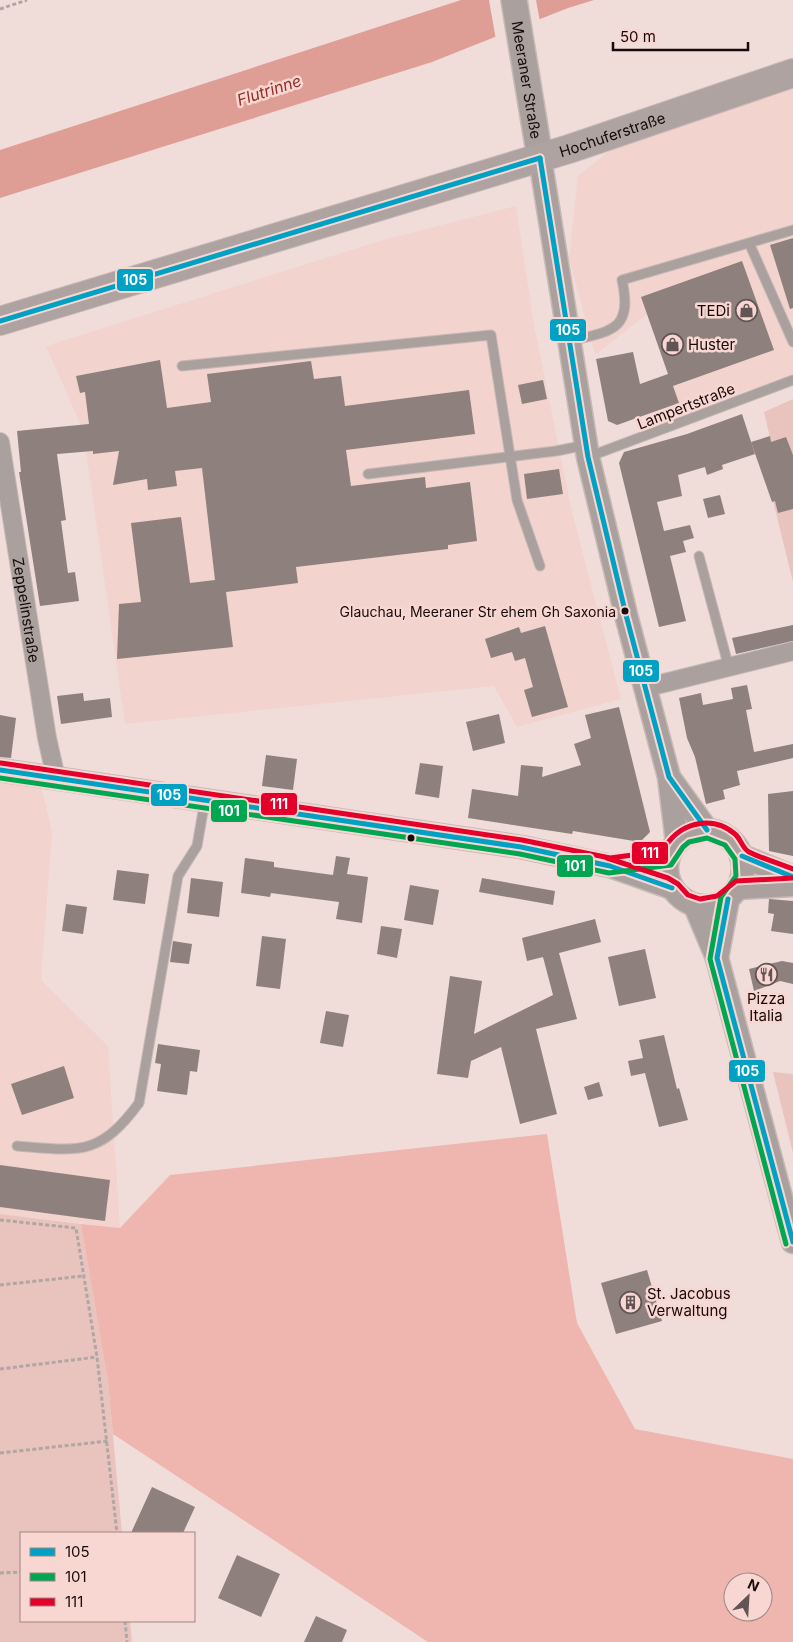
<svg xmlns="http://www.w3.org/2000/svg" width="793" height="1642" viewBox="0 0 793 1642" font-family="Inter,sans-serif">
<rect width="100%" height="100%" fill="#f0ddda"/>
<!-- built -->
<g fill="#f2d3ce">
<polygon points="793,86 793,378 681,409 647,314 595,355 569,258 578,176 619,143"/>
<polygon points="516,206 534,325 572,512 621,699 517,727 494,686 125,724 83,430 46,346 383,240"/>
<polygon points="0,770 38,775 46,806 52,832 41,980 108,1046 120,1228 0,1214"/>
</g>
<!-- green -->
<g fill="#e9c3bd">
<polygon points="793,399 793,582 766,472 771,442 764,412"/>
<polygon points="773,1072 793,1074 793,1153"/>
<polygon points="0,1214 81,1224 108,1382 122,1533 21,1533 21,1621 130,1621 132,1642 0,1642"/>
</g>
<!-- forest -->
<path fill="#eeb6af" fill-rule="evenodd" d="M547 1134 577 1323 635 1429 793 1459V1642H428L113 1434 108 1382 81 1224 120 1228 170 1175ZM733 1582H763V1612H733Z"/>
<!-- water -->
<polygon fill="#de9e95" points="461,0 594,0 568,8 432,62 0,198 0,150"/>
<!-- pier -->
<polygon fill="#f0ddda" points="489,0 536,0 540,22 496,40"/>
<!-- building -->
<g fill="#8d807d">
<polygon points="793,238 793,308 790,309 770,245"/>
<polygon points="742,261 774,350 673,386 679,403 617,425 608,421 596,359 633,352 640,384 668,374 641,297"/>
<polygon points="160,360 167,408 211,402 207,374 311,361 314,379 341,376 345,406 469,390 475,434 346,450 351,486 425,477 426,488 470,482 477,541 448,545 448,549 296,567 298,583 226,592 233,647 117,659 119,604 141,602 131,523 181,517 190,583 215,580 202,468 175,471 177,486 148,490 147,479 113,485 119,451 93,454 93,451 57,454 66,520 61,521 68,573 75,572 79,601 40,606 19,472 21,472 17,431 89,424 85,392 80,393 76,376"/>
<polygon points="543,380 547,399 522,404 518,385"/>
<polygon points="742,414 755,454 722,465 723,469 707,475 705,467 678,475 682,496 657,502 664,531 690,525 694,538 683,541 686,552 670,556 686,621 659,627 619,463 624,452 687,434"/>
<polygon points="770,436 771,442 786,437 793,455 793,509 778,513 775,501 772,502 751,442"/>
<polygon points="559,469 563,494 527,499 524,474"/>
<polygon points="720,495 725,514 708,518 703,499"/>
<polygon points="793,625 793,641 736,654 732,638"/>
<polygon points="545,626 568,707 532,717 524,690 533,687 525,658 515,661 512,652 491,658 485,639 519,627 521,633"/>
<polygon points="747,685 752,709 746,710 754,752 793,744 793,758 737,771 740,785 723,790 725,799 706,804 695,757 687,738 679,698 701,693 703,705 733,699 731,688"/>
<polygon points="83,693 84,701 110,698 112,717 61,724 57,696"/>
<polygon points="619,707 650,832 640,842 573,831 572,834 468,818 472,789 518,796 521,765 543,767 542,777 581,765 574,744 591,738 585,715"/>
<polygon points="499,714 505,743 473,751 466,722"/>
<polygon points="0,715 16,718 11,758 0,757"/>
<polygon points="266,755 297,759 293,790 262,786"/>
<polygon points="420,763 443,766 439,798 415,794"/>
<polygon points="793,791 793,856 769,851 768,794"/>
<polygon points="336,856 350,858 347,874 368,877 362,923 336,919 339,902 271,893 270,897 241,893 245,858 274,862 274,867 333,875"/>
<polygon points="117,870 149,874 145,904 113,900"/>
<polygon points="191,878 223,882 219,917 187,913"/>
<polygon points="482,878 555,891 553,905 479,892"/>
<polygon points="410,885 439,890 433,925 404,920"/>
<polygon points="769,899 793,901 793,934 771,931 774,914 768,913"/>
<polygon points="66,904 87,907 83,934 62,931"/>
<polygon points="595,919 601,942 559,953 577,1019 536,1029 557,1114 520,1124 501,1047 471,1061 468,1078 437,1074 450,976 482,981 474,1034 553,995 543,957 527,961 522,938"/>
<polygon points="381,926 402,929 397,958 377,954"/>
<polygon points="262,936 286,939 280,989 256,986"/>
<polygon points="173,941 192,944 189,964 170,962"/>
<polygon points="645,949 656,998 619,1006 608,957"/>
<polygon points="782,961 793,963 793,984 780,981 754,991 749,969"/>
<polygon points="326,1011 349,1015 343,1047 320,1043"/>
<polygon points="664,1035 677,1089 679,1088 688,1120 659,1127 645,1073 631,1076 628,1061 643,1058 639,1040"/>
<polygon points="158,1044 200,1050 197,1072 190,1071 187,1095 157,1091 161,1064 155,1063"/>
<polygon points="64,1066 74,1098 22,1115 11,1084"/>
<polygon points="599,1082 603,1096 588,1100 584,1087"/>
<polygon points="0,1165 110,1180 105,1221 0,1207"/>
<polygon points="647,1270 662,1321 616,1334 601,1283"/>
<polygon points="152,1487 195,1507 183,1533 131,1533"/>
<polygon points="237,1555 280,1574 261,1617 218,1598"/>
<polygon points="316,1616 347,1630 342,1642 304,1642"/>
</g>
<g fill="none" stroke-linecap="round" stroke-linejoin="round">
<defs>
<g id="service">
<polyline points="750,245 793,342"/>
<path d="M570 341C612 331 633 330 622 280L793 230"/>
<polyline points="182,366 491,335 517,500 540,566"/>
<polyline points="588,457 793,380"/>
<polyline points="368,474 556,451 586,445"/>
<polyline points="699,556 729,668"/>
<path d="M17 1146C79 1151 99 1157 139 1103L178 876 197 846 205 800"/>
</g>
<g id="minor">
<path id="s1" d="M0 442 47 738 56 778"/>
<polyline points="644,688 793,651"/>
</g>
<g id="tertiary">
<polyline points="540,158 588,457 626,615 669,777 677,842"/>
<polyline points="0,770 521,847 610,866 672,888"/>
<polyline points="671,780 707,830"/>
<circle cx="705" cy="868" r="38"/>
<polyline points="742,856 793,877"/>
<polyline points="613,866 668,858"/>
<polyline points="738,888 793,885"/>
<polyline points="695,906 717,958 793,1242"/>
<polyline points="717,958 728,899"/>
</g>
<g id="secondary">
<path id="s2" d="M514 0 540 158"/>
</g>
<g id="primary">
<path id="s3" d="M0 321 569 149 793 73"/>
</g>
</defs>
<!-- service casing -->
<use href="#service" stroke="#c7b9b6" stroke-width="11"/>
<!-- minor casing -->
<use href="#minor" stroke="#c7b9b6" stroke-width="20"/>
<!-- tertiary casing -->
<use href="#tertiary" stroke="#c7b9b6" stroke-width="25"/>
<!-- secondary casing -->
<use href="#secondary" stroke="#c7b9b6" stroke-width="28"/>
<!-- primary casing -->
<use href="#primary" stroke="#c7b9b6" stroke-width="30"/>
<!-- path -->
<g stroke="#b0a6a4" stroke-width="3" stroke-dasharray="4 2.5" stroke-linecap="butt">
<polyline points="0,9 27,0"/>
<polyline points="0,1220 76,1228 97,1357 117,1533"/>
<polyline points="0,1285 83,1276"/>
<polyline points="0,1369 97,1357"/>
<polyline points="0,1453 108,1441"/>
<polyline points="0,1573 21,1572"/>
<polyline points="125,1621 127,1642"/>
</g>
<!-- service -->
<use href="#service" stroke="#aaa19f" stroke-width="9"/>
<!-- minor -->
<use href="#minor" stroke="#aaa19f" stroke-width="18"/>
<!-- tertiary -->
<use href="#tertiary" stroke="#aaa19f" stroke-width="22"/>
<!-- secondary -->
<use href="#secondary" stroke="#aaa19e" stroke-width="25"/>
<!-- primary -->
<use href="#primary" stroke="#afa3a2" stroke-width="28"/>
<defs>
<g id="bus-1">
<polyline points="540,158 588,457 626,615 669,777 707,830"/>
<polyline points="0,321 540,158"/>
<polyline points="0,770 521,847 610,866 672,888"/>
<polyline points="742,856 793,877"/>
<polyline points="728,899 717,958 793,1242"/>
</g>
<polyline id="bus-2" points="0,778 520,854 609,873 671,865 683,847 689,842 707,838 725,845 735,859 736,876 721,897 710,959 786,1244"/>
<g id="bus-3">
<path d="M1 763 522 840 610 858 663 851C676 824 711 813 735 834 741 839 742 848 749 852 763 859 779 863 793 869"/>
<polyline points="607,858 668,878 678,884 688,895 700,899 717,896 736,881 793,878"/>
</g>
</defs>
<!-- bus-1 casing -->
<use href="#bus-1" stroke="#f8d7d2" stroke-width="9"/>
<!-- bus-2 casing -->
<use href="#bus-2" stroke="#f8d7d2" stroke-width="9"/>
<!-- bus-3 casing -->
<use href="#bus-3" stroke="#f8d7d2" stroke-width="9"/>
<!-- bus-1 -->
<use href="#bus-1" stroke="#01a1c4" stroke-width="5"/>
<!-- bus-2 -->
<use href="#bus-2" stroke="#00a651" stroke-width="5"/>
<!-- bus-3 -->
<use href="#bus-3" stroke="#e4002b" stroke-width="5"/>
</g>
<!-- icons -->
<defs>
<symbol id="shop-ring" viewBox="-11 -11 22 22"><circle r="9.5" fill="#f8d7d2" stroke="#625453" stroke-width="1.5"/><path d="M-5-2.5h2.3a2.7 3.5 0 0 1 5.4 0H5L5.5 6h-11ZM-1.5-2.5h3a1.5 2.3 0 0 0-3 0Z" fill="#625453"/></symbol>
<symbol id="restaurant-ring" viewBox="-11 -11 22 22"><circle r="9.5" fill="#f8d7d2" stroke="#625453" stroke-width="1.5"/><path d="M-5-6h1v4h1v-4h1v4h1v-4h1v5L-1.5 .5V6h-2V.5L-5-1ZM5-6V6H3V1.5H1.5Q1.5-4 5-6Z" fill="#625453"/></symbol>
<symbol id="building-ring" viewBox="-11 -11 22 22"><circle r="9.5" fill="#f8d7d2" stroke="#625453" stroke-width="1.5"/><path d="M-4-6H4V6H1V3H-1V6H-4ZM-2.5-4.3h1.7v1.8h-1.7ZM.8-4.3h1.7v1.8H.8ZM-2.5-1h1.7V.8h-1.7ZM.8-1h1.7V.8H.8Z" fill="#625453"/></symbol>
</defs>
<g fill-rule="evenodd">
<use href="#shop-ring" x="734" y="298" width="25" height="25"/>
<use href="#shop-ring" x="660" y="332" width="25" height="25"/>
<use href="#restaurant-ring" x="754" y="962" width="25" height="25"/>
<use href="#building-ring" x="618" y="1290" width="25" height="25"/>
</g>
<!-- markers -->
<g fill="#160b0a" stroke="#f8d7d2" stroke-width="2">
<circle cx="625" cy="611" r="4.5"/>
<circle cx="411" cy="838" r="4.5"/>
</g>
<g text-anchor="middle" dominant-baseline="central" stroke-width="5" stroke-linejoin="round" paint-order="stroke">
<!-- bus labels -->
<g font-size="14" fill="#160b0a" stroke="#f8d7d2" text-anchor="end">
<text x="616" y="611">Glauchau, Meeraner Str ehem Gh Saxonia</text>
</g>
<!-- street labels -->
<g font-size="15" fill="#160b0a" stroke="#f8d7d2">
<text stroke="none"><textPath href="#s2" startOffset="81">Meeraner Straße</textPath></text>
<text stroke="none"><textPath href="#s3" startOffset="640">Hochuferstraße</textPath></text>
<text transform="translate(686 406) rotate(-21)">Lampertstraße</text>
<text stroke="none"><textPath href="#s1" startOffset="170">Zeppelinstraße</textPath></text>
</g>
<!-- poi labels -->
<g font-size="15" fill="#160b0a" stroke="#f8d7d2" text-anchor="start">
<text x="730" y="310" text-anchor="end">TEDi</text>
<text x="688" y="344">Huster</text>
<text x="766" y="998" text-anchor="middle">Pizza<tspan x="766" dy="17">Italia</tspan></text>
<text x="647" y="1293">St. Jacobus<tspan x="647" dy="17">Verwaltung</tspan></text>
</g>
<!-- water labels -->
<g font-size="16" font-style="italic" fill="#912e26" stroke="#f8d7d2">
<text transform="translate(269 90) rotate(-18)">Flutrinne</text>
</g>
</g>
<g stroke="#f8d7d2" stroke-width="2">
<rect x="116" y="268" width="38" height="24" rx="5" fill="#01a1c4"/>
<rect x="549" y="318" width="38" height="24" rx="5" fill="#01a1c4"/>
<rect x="622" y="659" width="38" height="24" rx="5" fill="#01a1c4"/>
<rect x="150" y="783" width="38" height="24" rx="5" fill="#01a1c4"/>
<rect x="260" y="792" width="38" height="24" rx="5" fill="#e4002b"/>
<rect x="210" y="799" width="38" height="24" rx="5" fill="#00a651"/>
<rect x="631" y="841" width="38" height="24" rx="5" fill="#e4002b"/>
<rect x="556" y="854" width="38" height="24" rx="5" fill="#00a651"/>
<rect x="728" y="1059" width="38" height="24" rx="5" fill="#01a1c4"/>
</g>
<g font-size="14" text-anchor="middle" font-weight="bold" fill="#fff">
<text x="135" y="285">105</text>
<text x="568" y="335">105</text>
<text x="641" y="676">105</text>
<text x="169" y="800">105</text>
<text x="279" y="809">111</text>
<text x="229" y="816">101</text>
<text x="650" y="858">111</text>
<text x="575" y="871">101</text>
<text x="747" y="1076">105</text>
</g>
<!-- legend -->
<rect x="20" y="1532" width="175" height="90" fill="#f8d7d2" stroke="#9e8582"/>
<rect x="30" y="1548" width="25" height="8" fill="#01a1c4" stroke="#9e8582"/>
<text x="65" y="1557" font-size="15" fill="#160b0a">105</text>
<rect x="30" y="1573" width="25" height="8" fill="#00a651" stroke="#9e8582"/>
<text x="65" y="1582" font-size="15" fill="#160b0a">101</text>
<rect x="30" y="1598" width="25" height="8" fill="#e4002b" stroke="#9e8582"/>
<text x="65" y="1607" font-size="15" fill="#160b0a">111</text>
<!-- north arrow -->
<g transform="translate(748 1597) rotate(25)"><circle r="24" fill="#f8d7d2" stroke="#9e8582"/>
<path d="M0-4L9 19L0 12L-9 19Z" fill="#625453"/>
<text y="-8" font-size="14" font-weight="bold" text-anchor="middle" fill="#160b0a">N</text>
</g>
<!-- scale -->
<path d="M613 42v8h135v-8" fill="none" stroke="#160b0a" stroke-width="2.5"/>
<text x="620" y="42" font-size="15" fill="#160b0a" stroke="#f8d7d2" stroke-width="4" paint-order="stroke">50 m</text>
</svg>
